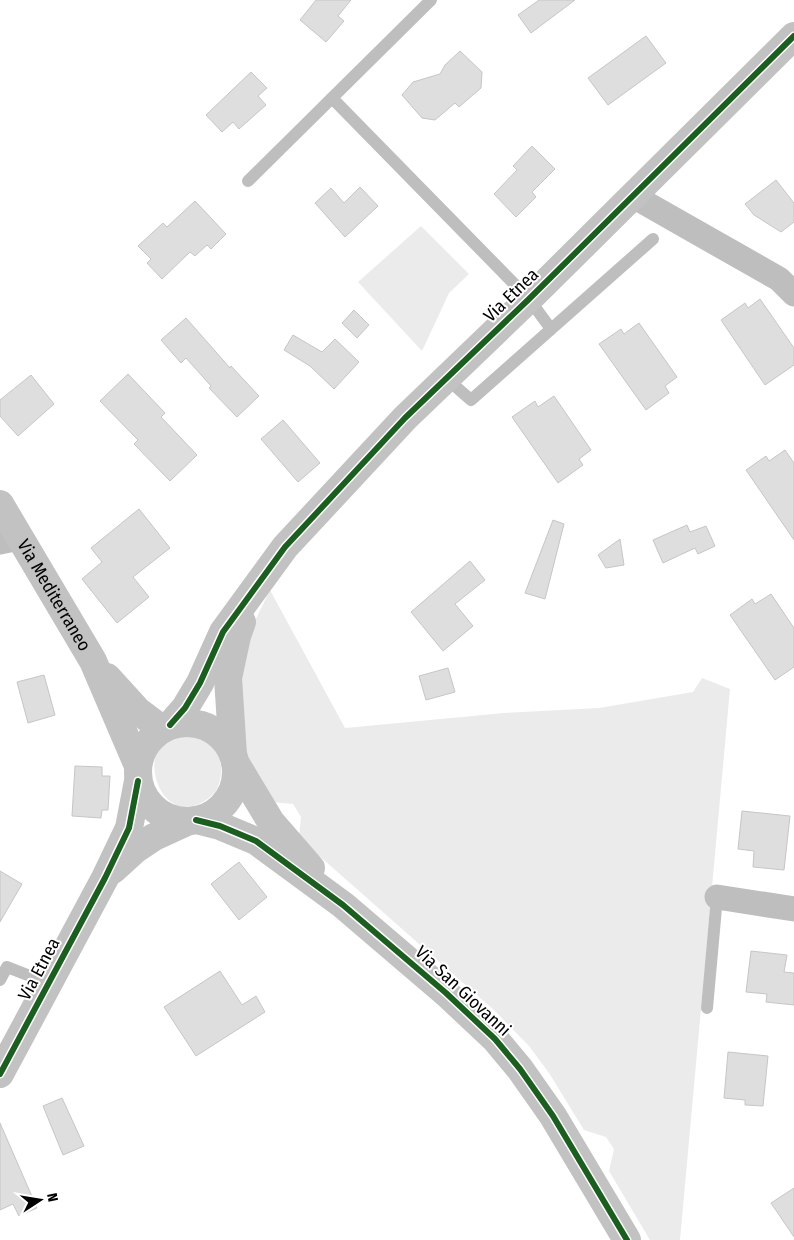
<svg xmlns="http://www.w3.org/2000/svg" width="794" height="1240" viewBox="0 0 794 1240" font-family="'Fira Sans Condensed',sans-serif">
<rect width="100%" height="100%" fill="#fff"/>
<!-- green -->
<g fill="#ebebeb">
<polygon points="421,226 469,274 449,293 422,351 358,282"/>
<polygon points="270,590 345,728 504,713 599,708 693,692 702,678 730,689 680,1240 650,1240 609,1171 614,1149 606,1137 584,1130 549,1073 529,1046 495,1011 299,838 301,817 293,804 270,802 254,776 247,755 241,728 239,693 251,629"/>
<path d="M188 732C194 734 201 735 206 738 222 749 225 775 216 791 212 796 207 800 201 803 161 823 141 759 164 742 171 736 180 734 188 732Z"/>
</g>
<!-- building -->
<g fill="#dedede" stroke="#c6c6c6">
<polygon points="316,0 351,0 338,16 344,21 326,42 300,20"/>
<polygon points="539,0 575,0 531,33 518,15"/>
<polygon points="646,36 666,63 608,105 588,78"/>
<polygon points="460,51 482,72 481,88 459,107 455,103 435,120 422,118 402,95 413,82 440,74 445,65"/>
<polygon points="251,72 267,88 258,96 266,105 239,129 233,122 222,132 206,115"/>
<polygon points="532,146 555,169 532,192 536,197 516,217 494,194 517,170 513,166"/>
<polygon points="776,180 794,203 794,222 781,232 754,215 745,204"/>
<polygon points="360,187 378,206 345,237 315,203 331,188 344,203"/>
<polygon points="195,201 226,234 211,249 207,245 195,256 190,252 162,279 147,263 151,259 138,246 163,223 167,227"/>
<polygon points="760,299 794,348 794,365 765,385 721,320 745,303 748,308"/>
<polygon points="354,310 369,325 357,338 342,323"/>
<polygon points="186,318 230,368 231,366 259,396 237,417 209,388 211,386 186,358 181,363 161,340"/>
<polygon points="639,323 677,377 665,386 669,393 646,410 599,344 621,329 624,334"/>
<polygon points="293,335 322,352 335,339 359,362 334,389 310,366 284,350"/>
<polygon points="128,374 165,413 161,417 197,455 170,481 134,444 138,440 100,401"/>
<polygon points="31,375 54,404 18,436 0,416 0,400"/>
<polygon points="554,396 591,450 579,459 583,465 558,483 512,417 535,401 538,407"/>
<polygon points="283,420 320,463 298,482 261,439"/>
<polygon points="785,450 794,463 794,540 746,470 766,456 769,461"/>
<polygon points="139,509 170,548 133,577 149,597 117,623 82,579 102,562 91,548"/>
<polygon points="553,520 564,524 545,599 525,593"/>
<polygon points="687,525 690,532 706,526 715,546 698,554 695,548 663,563 653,540"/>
<polygon points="620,539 624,565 606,568 598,555"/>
<polygon points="470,561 485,580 455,604 473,626 443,651 411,612"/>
<polygon points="771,594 794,628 794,667 775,680 730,615 752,599 755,604"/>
<polygon points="448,668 455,692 426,700 419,676"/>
<polygon points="44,675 55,715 28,723 17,682"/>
<polygon points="75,766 102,767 102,776 110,776 108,810 102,810 101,818 72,816"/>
<polygon points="742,811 790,816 784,870 753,867 754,851 738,849"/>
<polygon points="239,862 267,897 239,920 211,884"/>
<polygon points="0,871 22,884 0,922"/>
<polygon points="751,951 787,955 784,972 794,973 794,1005 766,1002 767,994 746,992"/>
<polygon points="220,971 242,1005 256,996 265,1012 196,1056 164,1007"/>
<polygon points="728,1052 768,1056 763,1106 745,1105 745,1100 724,1098"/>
<polygon points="62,1098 84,1146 63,1155 43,1106"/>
<polygon points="0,1123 37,1208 19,1216 13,1204 0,1210"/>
<polygon points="794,1188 794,1237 771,1203"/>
</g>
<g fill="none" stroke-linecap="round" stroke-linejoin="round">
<!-- lane -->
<g stroke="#bebebe" stroke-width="12">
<polyline points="431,0 332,98 529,299 551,329"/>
<polyline points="248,181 332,98"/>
<polyline points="447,379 471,400 653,239"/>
<polyline points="0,980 7,967 48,983"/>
<polyline points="707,1008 717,897"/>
</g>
<!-- street -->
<g stroke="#bebebe" stroke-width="25">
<polyline points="633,196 779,279 794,294"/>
<polyline points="0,542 19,538"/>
<polyline points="717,897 794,909"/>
</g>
<!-- secondary -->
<g stroke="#c2c2c2" stroke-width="28">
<path id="s1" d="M0 504 93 661 138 766"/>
<polyline points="107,677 138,711 162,729"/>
<circle cx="187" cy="772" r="49"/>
<polyline points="170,725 185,708 200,683 223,632 285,547 405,418 529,299 794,36"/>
<polyline points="233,755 228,678 237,636 242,622"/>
<polyline points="235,762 271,822 311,868"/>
<polyline points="196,820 220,826 256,841 343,905 446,993 495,1039 520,1069 553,1116 627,1240"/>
<polyline points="113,870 136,849 154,837 189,821"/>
<polyline points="0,1074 105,878 129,828 138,781"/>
</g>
<defs>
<g id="cycleway">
<polyline points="170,725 185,708 200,683 223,632 285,547 405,418 529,299 794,36"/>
<polyline points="196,820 220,826 256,841 343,905 446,993 495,1039 520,1069 553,1116 627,1240"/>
<polyline points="0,1074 105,878 129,828 138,781"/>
</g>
</defs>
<!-- cycleway casing -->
<use href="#cycleway" stroke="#fff" stroke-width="9"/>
<!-- cycleway -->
<use href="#cycleway" stroke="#1b5e20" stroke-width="6"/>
</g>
<g text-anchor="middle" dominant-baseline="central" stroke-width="4" stroke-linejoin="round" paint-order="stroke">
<!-- street labels -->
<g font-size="18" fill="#000" stroke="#fff">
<text transform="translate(511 295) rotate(-44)">Via Etnea</text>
<text stroke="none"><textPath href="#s1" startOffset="106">Via Mediterraneo</textPath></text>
<text transform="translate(39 969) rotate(-62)">Via Etnea</text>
<text transform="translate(463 991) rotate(43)">Via San Giovanni</text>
</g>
</g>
<!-- north arrow -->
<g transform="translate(40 1200) rotate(78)" stroke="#ffffff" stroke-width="4" paint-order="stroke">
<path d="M0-4L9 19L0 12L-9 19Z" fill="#000000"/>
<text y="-8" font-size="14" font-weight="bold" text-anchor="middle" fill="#000000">N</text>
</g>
</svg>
